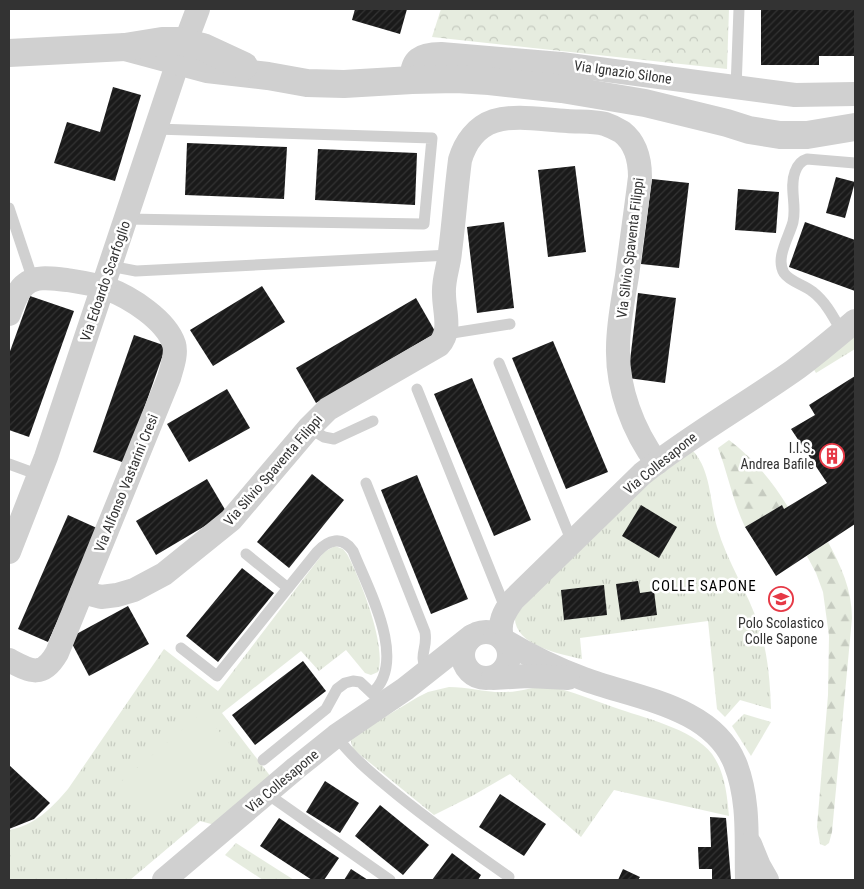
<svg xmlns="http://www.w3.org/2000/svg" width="864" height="889" viewBox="0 0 864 889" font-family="'Roboto Condensed',sans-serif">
<defs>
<pattern id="grass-tufts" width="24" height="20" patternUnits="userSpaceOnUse" patternTransform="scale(1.25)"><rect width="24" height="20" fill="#e6ecdf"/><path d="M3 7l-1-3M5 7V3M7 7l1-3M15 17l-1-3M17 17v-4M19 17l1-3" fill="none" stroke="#c6cbc0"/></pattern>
<pattern id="forest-firs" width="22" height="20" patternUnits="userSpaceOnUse" patternTransform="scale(1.25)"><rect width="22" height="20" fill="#e6ecdf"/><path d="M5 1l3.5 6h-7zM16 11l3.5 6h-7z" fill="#c6cbc0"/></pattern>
<pattern id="park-crowns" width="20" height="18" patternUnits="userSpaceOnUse" patternTransform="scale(1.25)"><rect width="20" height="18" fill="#e6ecdf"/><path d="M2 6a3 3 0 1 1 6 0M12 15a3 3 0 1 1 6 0" fill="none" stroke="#c6cbc0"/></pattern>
<pattern id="building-hatch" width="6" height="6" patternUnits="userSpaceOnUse" patternTransform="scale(1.25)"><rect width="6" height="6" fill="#1a1a1a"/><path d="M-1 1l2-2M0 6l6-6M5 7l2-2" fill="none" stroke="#333"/></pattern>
</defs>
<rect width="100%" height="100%" fill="#fff"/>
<!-- grass -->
<g fill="url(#grass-tufts)">
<polygon points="855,335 855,349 816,373 813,368"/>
<path d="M693 451C711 470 710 503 717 527 727 562 748 592 759 626 768 654 770 681 771 709L740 700 725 717 717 709 708 621 580 638 582 659C560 654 512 645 515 615L625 500Z"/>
<path d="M335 546 343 549 347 554C360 578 387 646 378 672L371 675 365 673 346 650 319 671 301 651 222 713 271 777 215 825 200 821 130 880H9V830C34 826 52 808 68 789L164 649 218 691 324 552Z"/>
<path d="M449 687C468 687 487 693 506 692 521 692 536 685 551 687 572 691 593 700 613 707 643 718 692 728 712 754 725 772 727 795 729 816L614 790 581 837 510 774 472 796 434 815 353 749 350 738 418 697 428 692Z"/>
<polygon points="744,714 771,722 751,756 732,726"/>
<polygon points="236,843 294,880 263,880 225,855"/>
</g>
<!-- forest -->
<g fill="url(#forest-firs)">
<path d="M729 440C754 459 772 481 788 507L784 509 782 505 745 527C733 502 728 474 718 448Z"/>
<path d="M828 542C841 566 852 590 852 618L832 832 829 843 825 846 820 844 817 827 828 695 829 636 823 592 816 573 807 556Z"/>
</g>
<!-- park -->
<polygon fill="url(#park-crowns)" points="441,9 729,9 727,69 432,37"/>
<!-- pitch -->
<polygon fill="#e6ecdf" points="203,712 238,754 153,825 118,784"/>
<!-- building -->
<g fill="url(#building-hatch)">
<polygon points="355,9 407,9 400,34 352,20"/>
<polygon points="761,9 855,9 855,56 819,56 819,65 761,65"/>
<polygon points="113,87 141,95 115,181 54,163 67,122 100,132"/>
<polygon points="187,143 287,147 284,199 185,195"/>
<polygon points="318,149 417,153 415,205 315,200"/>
<polygon points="575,166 586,252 548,257 538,170"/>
<polygon points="836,177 855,182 845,218 826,213"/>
<polygon points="652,179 689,183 679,268 641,264"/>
<polygon points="738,189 779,192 776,233 735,230"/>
<polygon points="504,222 514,308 477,313 467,227"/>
<polygon points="805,222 855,240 855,291 789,267"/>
<polygon points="262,286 285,322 213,366 190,330"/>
<polygon points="638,293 676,298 665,383 628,378"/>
<polygon points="30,296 74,311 29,437 9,430 9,354"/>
<polygon points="416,298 436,333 316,403 296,368"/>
<polygon points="134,335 166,346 125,463 93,452"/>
<polygon points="553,341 608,472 566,489 512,358"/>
<polygon points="855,376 855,524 776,576 745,527 782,505 784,509 827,483 791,429 815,415 809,405"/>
<polygon points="472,378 531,520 494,536 434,394"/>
<polygon points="227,389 250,428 189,462 167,424"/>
<polygon points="312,474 344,500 289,568 257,542"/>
<polygon points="417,475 468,599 431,614 381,490"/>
<polygon points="207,479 227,513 156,555 136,521"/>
<polygon points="641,505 677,527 659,558 622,536"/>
<polygon points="68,515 99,529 48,642 18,629"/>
<polygon points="242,568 274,593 218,662 186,636"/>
<polygon points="638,581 640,593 654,591 657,615 621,620 616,584"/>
<polygon points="604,585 607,615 564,620 561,590"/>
<polygon points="128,606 149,644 89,676 69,638"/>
<polygon points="303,661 326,691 255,745 232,715"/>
<polygon points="9,765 50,803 34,819 9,829"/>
<polygon points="325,781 359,803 340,833 306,812"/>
<polygon points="500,794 546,824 524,856 479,827"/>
<polygon points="380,805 429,845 403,875 355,836"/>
<polygon points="710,817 726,818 731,880 712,880 712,869 699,869 698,847 711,847"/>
<polygon points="279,818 339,858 324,880 312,880 260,846"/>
<polygon points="452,853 481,875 478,880 432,880"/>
<polygon points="351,869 368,880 344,880"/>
<polygon points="623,869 640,877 638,880 618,880"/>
</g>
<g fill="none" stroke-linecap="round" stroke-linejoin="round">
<!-- service -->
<g stroke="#d0d0d0" stroke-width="11">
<polyline points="736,88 739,9"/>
<polyline points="9,208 33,280"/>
<polyline points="126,219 424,224 432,138 156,129"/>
<polyline points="110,266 136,271 450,255"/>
<path d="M842 332C834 318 826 302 813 292 805 285 790 282 784 273 775 258 789 237 793 222 797 205 789 188 795 172 797 166 800 161 807 159L855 163"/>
<polyline points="446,334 510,324"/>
<polyline points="499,363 572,542"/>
<polyline points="417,389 506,610"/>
<polyline points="309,428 324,437 334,439 373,421"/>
<polyline points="9,464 39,475"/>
<path d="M366 483 425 632C428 651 417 653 428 673"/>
<polyline points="246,554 288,588"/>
<path d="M181 648 217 676 317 552C328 540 342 535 353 551 367 587 409 661 372 693"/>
<path d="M336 736C351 756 370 772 388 787 427 820 468 848 509 877"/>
<polyline points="263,760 326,709 337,689 345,683 353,681 360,682 376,697"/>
<polyline points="266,793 390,880"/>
</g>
<!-- minor -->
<g stroke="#d0d0d0" stroke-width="24">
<path d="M412 80C411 59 421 54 441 54L561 64 795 95 855 94"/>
<path d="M9 314C13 304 17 290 26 284 37 275 54 279 67 280 80 282 95 284 108 289 130 297 166 320 174 344 177 354 172 367 169 378L57 653C42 679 30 671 9 660"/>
<polyline points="9,552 46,457 178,62 198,9"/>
<path d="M82 592 101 597 117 595 134 590 164 574 231 520 309 428 328 409 439 345C452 331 444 311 444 294 443 279 449 266 450 252 454 221 456 191 460 160 465 143 476 127 494 121 516 114 544 120 567 121 579 122 593 121 605 124 611 126 617 129 622 132 636 143 640 161 640 177 636 210 631 243 627 276 623 300 618 324 618 348 617 388 633 431 657 463"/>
<circle cx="486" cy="655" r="23"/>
<path d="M502 638C498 623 504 612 513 600L642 474C690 436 743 406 793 371 815 355 835 338 855 321"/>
<path d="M505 641C530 656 557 669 584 679 635 698 712 706 735 763 750 800 746 842 747 880"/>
<polyline points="493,678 528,676 568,678"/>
<polyline points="750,844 759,866 767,880"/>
<polyline points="164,880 296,768 336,736 405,689 472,636"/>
</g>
<!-- tertiary -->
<g stroke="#d0d0d0" stroke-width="28">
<polyline points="125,47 207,69 268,76 307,83 344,84 412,80 456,79 489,81 562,89 645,103 727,123 749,130 780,135 807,135 855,127"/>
<polyline points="9,53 125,47 162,41 178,41 203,47 244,66"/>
</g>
</g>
<!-- icons -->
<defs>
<symbol id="building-ring" viewBox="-11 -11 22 22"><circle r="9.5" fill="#fff" stroke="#e63946" stroke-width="1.5"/><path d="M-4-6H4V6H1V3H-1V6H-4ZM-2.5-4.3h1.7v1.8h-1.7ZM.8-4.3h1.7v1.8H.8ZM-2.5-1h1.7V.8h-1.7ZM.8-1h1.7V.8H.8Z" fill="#e63946"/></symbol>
<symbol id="school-ring" viewBox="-11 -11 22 22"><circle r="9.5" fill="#fff" stroke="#e63946" stroke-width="1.5"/><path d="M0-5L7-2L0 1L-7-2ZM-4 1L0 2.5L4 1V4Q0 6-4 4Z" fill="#e63946"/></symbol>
</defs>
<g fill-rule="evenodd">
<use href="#building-ring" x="818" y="442" width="28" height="28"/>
<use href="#school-ring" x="767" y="585" width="28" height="28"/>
</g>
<g text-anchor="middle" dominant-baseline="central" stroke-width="5" stroke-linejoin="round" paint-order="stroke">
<!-- street labels -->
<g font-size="14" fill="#333" stroke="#fff">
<text transform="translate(623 72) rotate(8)">Via Ignazio Silone</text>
<text transform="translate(630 248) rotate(-83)">Via Silvio Spaventa Filippi</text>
<text transform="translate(105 281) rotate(-71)">Via Edoardo Scarfoglio</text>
<text transform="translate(660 463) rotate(-39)">Via Collesapone</text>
<text transform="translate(273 470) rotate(-49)">Via Silvio Spaventa Filippi</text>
<text transform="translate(126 483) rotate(-68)">Via Alfonso Vastarini Cresi</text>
<text transform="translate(282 781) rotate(-40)">Via Collesapone</text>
</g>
<!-- poi labels -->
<g font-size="14" fill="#333" stroke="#fff" text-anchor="end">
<text x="814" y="448">I.I.S.<tspan x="814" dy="16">Andrea Bafile</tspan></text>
<text x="781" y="623" text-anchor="middle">Polo Scolastico<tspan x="781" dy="16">Colle Sapone</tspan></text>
</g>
<!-- neighbourhood labels -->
<g font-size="15" letter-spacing="1" fill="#000" stroke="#fff">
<text x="704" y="586">COLLE SAPONE</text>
</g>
</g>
<!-- border -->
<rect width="864" height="889" fill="none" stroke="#333333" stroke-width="20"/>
</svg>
